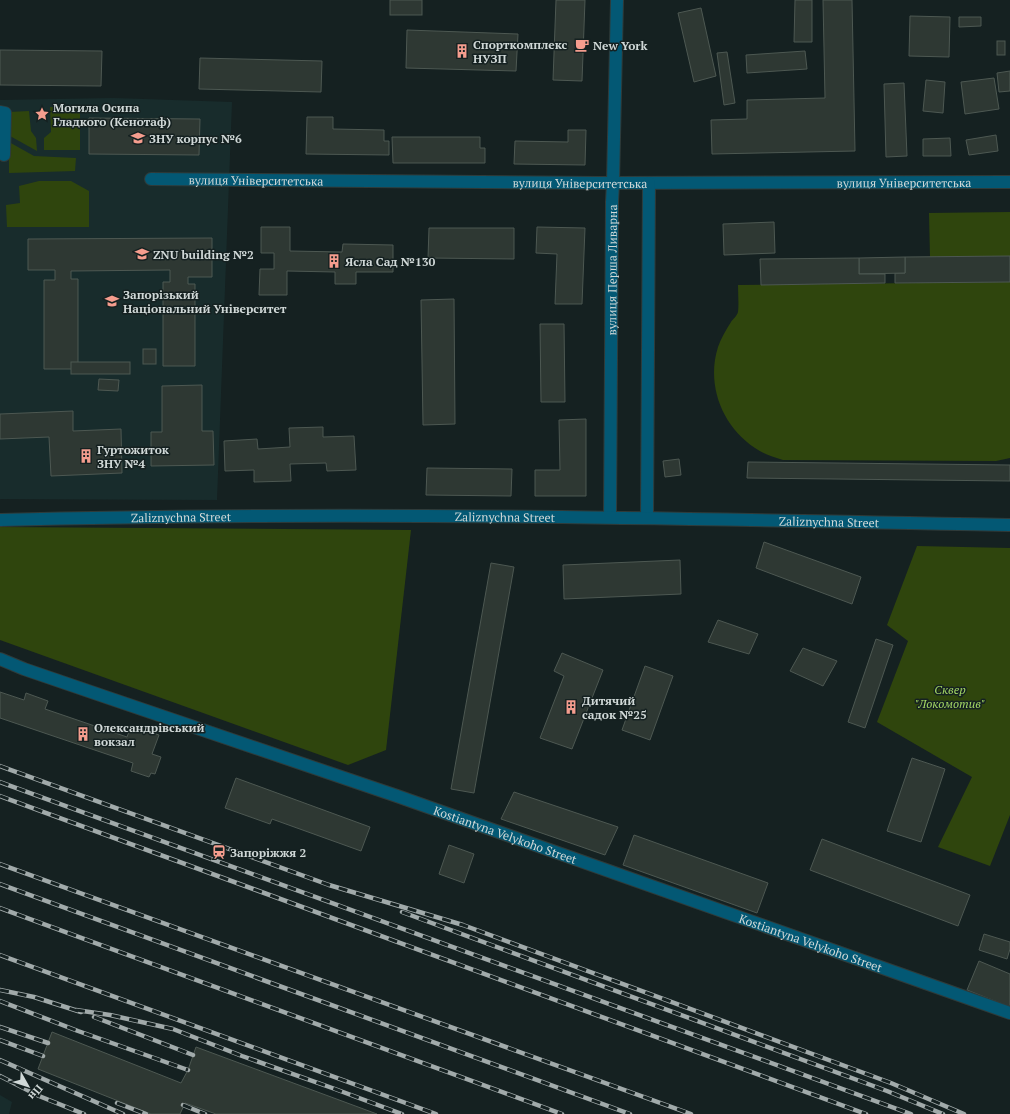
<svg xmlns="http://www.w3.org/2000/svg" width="1010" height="1114" viewBox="0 0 1010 1114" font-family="'PT Serif',serif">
<rect width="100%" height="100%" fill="#152121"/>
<!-- built -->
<g fill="#182c2c">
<polygon points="114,98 232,102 217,500 0,499 0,100"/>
<polygon points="0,1095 12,1102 9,1114 0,1114"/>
</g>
<!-- green -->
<g fill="#2f450d">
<polygon points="50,107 80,107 80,150 44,150 44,138 51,132"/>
<polygon points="29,111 31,131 36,138 37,151 10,136 9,112"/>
<polygon points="9,142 34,156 76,158 75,171 9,173"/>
<polygon points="39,181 71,181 89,191 89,227 7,227 6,205 20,203 19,186"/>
<polygon points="1010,212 1010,256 930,257 929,213"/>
<path d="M1010 282V458L996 461 783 460C773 457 763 454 755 448 722 426 706 385 718 347 721 338 726 330 731 322 733 319 737 316 738 312 739 304 738 294 738 285Z"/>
<polygon points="0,527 411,530 386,750 348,765 0,640"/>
<polygon points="917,546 1010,548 1010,815 990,866 938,847 972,777 877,722 908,641 887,625"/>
</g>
<!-- building -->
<g fill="#2e3833" stroke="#4d5852">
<rect x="390" y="0" width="32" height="15"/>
<polygon points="556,0 585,0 582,81 553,80"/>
<polygon points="795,0 812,0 812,42 794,42"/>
<polygon points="823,0 852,0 855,151 712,154 711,120 747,119 747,100 825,98"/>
<polygon points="701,8 716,76 694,82 678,13"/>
<polygon points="910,16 950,17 949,57 909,56"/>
<polygon points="959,17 981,17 981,26 959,27"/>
<polygon points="407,30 518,34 516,71 406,68"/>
<rect x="997" y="41" width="8" height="14"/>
<polygon points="0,50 102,51 101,86 0,85"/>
<polygon points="805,51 807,69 747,73 746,55"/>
<polygon points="727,52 735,103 724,105 717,53"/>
<polygon points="200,58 322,61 321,92 199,89"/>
<polygon points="1010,71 1010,91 999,92 997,73"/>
<polygon points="994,78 999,109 965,114 961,82"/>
<polygon points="926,80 945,82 943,113 923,111"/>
<polygon points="904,83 907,156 886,157 884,84"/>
<polygon points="307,117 333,117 333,129 384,130 384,141 389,141 389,155 306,154"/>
<polygon points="89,118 200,119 199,155 89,154"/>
<polygon points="568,130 586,130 585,165 514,164 515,141 568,142"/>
<polygon points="996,135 998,151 969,155 966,140"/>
<polygon points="392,137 480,137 480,148 485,148 485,163 393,163"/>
<polygon points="950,138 951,156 923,156 923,139"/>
<polygon points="774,222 775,253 724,255 723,224"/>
<polygon points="261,227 290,227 290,251 342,252 343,244 393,245 393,272 356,272 356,284 335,284 335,272 287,271 287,295 259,295 260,269 274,269 274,253 261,253"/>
<polygon points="537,227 585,228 582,304 555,304 557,254 536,253"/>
<polygon points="429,228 514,228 514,259 428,258"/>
<polygon points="212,238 212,277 188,277 188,284 195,284 195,366 163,366 163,282 170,282 170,270 71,271 71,279 78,279 78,369 44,369 44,280 55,280 55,270 28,270 28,239"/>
<polygon points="1010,256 1010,282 895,283 895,273 905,273 905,257"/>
<polygon points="905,257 905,273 859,274 859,258"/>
<polygon points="859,258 859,274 885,274 885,283 761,285 760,259"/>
<polygon points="454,299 455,424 423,425 421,300"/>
<polygon points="540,324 564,324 565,402 541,402"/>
<rect x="143" y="349" width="13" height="15"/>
<rect x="71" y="362" width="59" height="12"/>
<polygon points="99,379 119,380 118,391 98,390"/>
<polygon points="202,385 202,431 213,431 214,465 151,466 151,432 162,432 162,386"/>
<polygon points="73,411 73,431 121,429 122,473 51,476 49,437 0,439 0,414"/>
<polygon points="586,419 586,496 535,496 535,470 560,470 559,420"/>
<polygon points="323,427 323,437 354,436 356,470 327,471 326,463 290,464 291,481 254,482 254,470 225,471 224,441 257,439 258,449 290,447 289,428"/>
<polygon points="679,459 681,475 665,477 663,461"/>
<polygon points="748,462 1010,465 1010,481 747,478"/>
<polygon points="427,468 512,469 511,496 426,495"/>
<polygon points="764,542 861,577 852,604 756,568"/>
<polygon points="680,560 681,594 564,599 563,565"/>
<polygon points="491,563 514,567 474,793 451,789"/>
<polygon points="718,620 758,634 749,654 708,642"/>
<polygon points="876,639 893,645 865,728 848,722"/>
<polygon points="803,648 837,661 823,686 790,671"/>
<polygon points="562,653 603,670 572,749 540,738 564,676 554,671"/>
<polygon points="645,666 673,676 650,740 622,730"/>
<polygon points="0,692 24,700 26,693 48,701 45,709 127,737 130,729 142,733 143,729 159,735 152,754 161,757 155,774 151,773 149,777 131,771 133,763 0,718"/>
<polygon points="912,758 945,769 921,842 887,831"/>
<polygon points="236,778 370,827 361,851 272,819 270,824 225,808"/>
<polygon points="514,792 618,827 605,855 501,819"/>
<polygon points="634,835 768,883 757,913 623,865"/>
<polygon points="822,839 970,895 958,926 810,870"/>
<polygon points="449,845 474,854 464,883 439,874"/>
<polygon points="984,934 1010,942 1010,949 1007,959 979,950"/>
<polygon points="979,961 1010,974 1010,1007 967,990"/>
<polygon points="52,1032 181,1083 188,1070 196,1047 377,1114 216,1114 185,1103 180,1114 151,1114 38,1069"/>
</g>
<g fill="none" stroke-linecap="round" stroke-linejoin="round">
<defs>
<g id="minor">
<polyline points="0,112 5,113 4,155"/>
<path id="s1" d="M151 179 603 183 1010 182"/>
<path id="s2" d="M610 517 612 202 613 183 617 0"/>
<polyline points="647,518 649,183"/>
<path id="s3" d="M0 520C337 511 673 518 1010 525"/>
<path id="s4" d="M0 659 24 669 100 695 397 796 1010 1013"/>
</g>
</defs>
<!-- minor casing -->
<use href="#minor" stroke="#2f3b3a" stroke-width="14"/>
<!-- minor -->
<use href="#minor" stroke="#035874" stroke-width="12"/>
<defs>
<g id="rail">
<polyline points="0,766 329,885 463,925 891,1083 964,1114"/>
<polyline points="0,782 911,1114"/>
<polyline points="0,796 866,1114"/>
<polyline points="0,864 691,1114"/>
<polyline points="0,884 630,1114"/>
<polyline points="0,908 562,1114"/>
<polyline points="402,912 887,1091 943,1114"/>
<polyline points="0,955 436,1114"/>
<polyline points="0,990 34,997 81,1012"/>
<polyline points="0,1001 78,1031 188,1070"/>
<polyline points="76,1010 110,1015 173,1029 242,1056 335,1089 402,1114"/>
<polyline points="94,1017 193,1055"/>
<polyline points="0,1027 48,1043"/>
<polyline points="0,1040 43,1056"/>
<polyline points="0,1060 123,1114"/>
<polyline points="0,1076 39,1096 84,1114"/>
<polyline points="117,1103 146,1114"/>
<polyline points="183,1105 205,1114"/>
</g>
</defs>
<!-- rail casing -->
<use href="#rail" stroke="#a1aaaa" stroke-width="4.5"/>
<!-- rail -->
<use href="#rail" stroke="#152121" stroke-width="3" stroke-dasharray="9" stroke-linecap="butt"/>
</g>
<!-- icons -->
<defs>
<symbol id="cafe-bare" viewBox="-9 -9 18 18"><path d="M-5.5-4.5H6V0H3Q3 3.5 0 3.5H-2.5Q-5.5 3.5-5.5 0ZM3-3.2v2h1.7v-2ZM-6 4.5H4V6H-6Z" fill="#f59d8e" stroke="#152121" stroke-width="2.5" paint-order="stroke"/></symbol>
<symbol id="building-bare" viewBox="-9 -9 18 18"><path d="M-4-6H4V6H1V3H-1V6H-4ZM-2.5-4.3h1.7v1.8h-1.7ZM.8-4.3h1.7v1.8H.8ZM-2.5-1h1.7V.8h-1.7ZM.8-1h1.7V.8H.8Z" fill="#f59d8e" stroke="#152121" stroke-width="2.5" paint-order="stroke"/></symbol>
<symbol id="sight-bare" viewBox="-9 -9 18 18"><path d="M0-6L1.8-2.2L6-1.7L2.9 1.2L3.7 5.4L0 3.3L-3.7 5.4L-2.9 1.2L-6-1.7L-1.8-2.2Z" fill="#f59d8e" stroke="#152121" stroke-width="2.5" paint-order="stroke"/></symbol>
<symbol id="university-bare" viewBox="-9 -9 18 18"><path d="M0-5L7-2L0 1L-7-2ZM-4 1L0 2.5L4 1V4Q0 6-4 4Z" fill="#f59d8e" stroke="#152121" stroke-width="2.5" paint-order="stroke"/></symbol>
<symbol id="station-bare" viewBox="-9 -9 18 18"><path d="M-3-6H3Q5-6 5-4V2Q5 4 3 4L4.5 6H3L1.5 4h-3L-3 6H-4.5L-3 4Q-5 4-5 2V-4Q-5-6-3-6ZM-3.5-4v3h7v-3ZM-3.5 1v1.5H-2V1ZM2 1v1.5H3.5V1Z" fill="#f59d8e" stroke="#152121" stroke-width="2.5" paint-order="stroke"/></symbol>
</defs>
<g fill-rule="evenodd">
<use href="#cafe-bare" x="572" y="35" width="20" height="20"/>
<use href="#building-bare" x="452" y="41" width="20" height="20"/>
<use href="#sight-bare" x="32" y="104" width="20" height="20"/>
<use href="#university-bare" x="128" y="128" width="20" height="20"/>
<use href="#university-bare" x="132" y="244" width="20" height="20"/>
<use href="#building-bare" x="324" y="251" width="20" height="20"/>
<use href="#university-bare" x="102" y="291" width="20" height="20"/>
<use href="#building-bare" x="76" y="446" width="20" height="20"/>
<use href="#building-bare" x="561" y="697" width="20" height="20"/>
<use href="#building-bare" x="73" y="724" width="20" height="20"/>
<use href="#station-bare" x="209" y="842" width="20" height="20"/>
</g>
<g text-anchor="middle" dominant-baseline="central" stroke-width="3" stroke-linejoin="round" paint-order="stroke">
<!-- poi labels -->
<g font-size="12" font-weight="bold" fill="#d0d8d7" stroke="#152121" text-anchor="start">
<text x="473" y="44">Спорткомплекс<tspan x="473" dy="14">НУЗП</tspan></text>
<text x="593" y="45">New York</text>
<text x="53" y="107">Могила Осипа<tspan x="53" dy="14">Гладкого (Кенотаф)</tspan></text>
<text x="149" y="138">ЗНУ корпус №6</text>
<text x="153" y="254">ZNU building №2</text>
<text x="345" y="261">Ясла Сад №130</text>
<text x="123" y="294">Запорізький<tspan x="123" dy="14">Національний Університет</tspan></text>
<text x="97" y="449">Гуртожиток<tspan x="97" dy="14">ЗНУ №4</tspan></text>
<text x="582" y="700">Дитячий<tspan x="582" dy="14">садок №25</tspan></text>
<text x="94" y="727">Олександрівський<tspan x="94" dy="14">вокзал</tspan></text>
<text x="230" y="852">Запоріжжя 2</text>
</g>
<!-- street labels -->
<g font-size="12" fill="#d0d8d7" stroke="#152121">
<text stroke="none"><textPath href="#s1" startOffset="105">вулиця Університетська</textPath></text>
<text stroke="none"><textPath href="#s1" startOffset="429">вулиця Університетська</textPath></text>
<text stroke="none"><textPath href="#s1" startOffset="753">вулиця Університетська</textPath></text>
<text stroke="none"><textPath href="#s2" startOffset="247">вулиця Перша Ливарна</textPath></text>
<text stroke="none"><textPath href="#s3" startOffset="505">Zaliznychna Street</textPath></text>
<text stroke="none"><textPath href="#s3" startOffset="181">Zaliznychna Street</textPath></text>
<text stroke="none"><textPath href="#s3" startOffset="829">Zaliznychna Street</textPath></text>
<text stroke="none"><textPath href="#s4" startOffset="535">Kostiantyna Velykoho Street</textPath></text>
<text stroke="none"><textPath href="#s4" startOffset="859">Kostiantyna Velykoho Street</textPath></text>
</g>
<!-- park labels -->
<g font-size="12" font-style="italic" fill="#a3d663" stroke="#152121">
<text x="950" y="689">Сквер<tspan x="950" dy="14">"Локомотив"</tspan></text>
</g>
</g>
<!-- north arrow -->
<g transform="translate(28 1086) rotate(129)" stroke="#152121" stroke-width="3" paint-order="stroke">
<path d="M0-3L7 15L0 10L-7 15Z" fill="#d0d8d7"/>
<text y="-6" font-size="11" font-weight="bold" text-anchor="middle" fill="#d0d8d7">Пн</text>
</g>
</svg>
